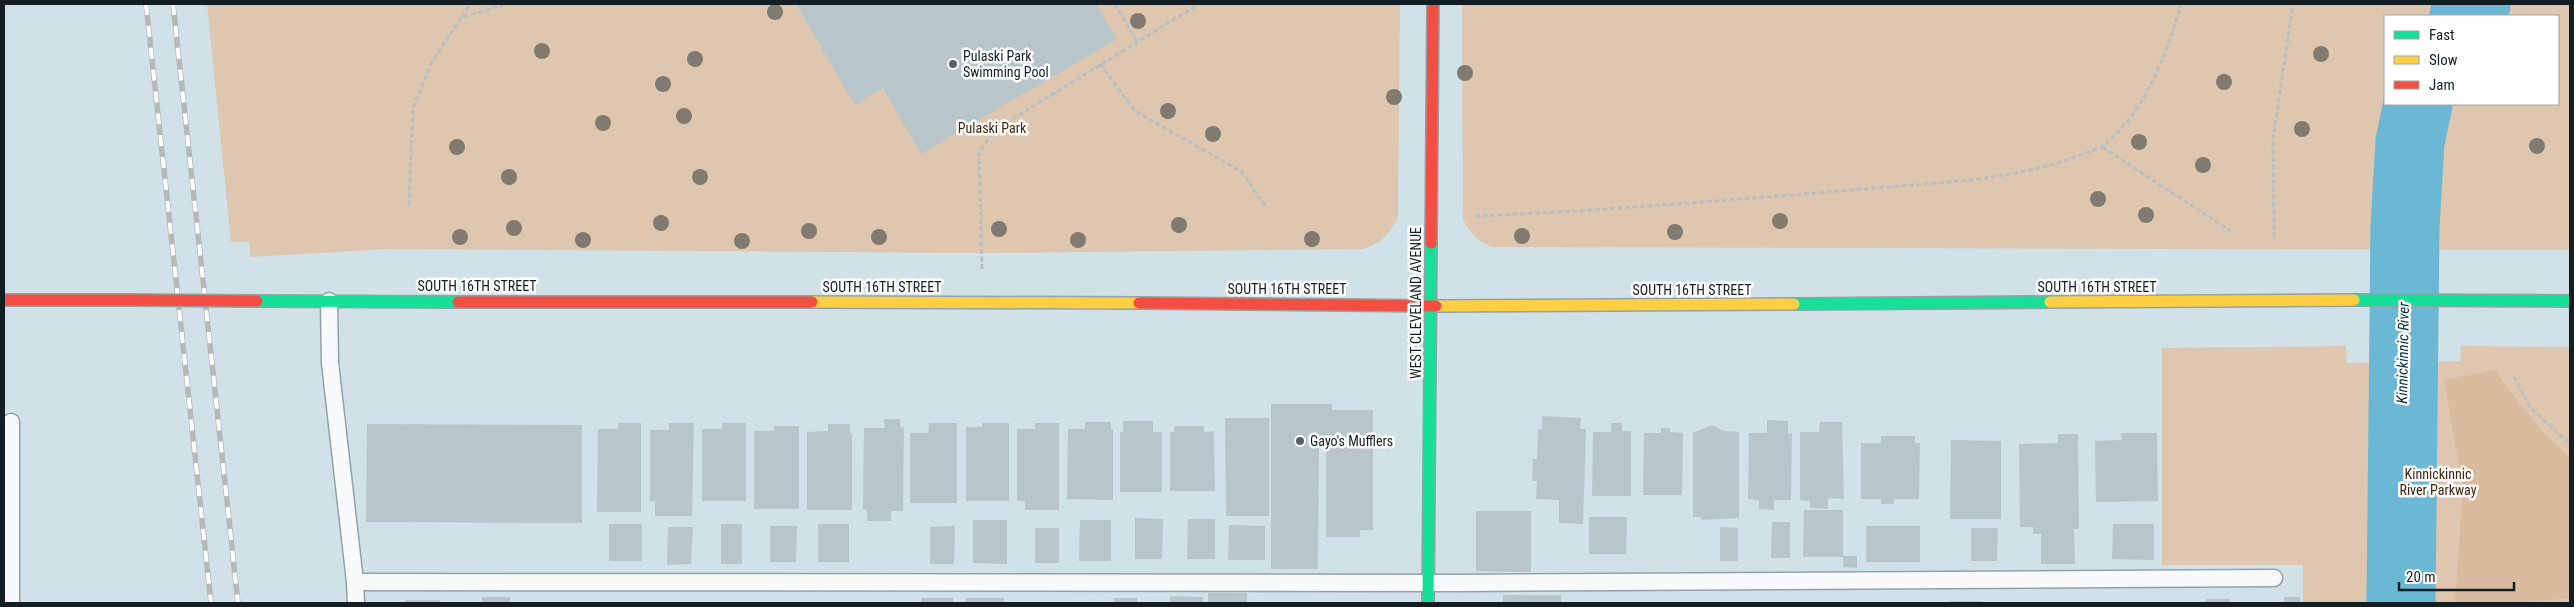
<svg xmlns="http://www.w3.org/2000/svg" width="2574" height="607" viewBox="0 0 2574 607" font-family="'Roboto Condensed',sans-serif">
<rect width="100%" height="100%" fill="#d0e1e8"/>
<!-- green -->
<g fill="#dfc6af" fill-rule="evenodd">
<path d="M207 4H1400L1398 217C1389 234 1382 243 1363 249L987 253 388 249 251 257 249 242H231Z"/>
<path d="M1462 4H2570V250L1491 247C1476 239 1469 234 1463 218ZM2385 16H2558V104H2385Z"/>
<polygon points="2346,346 2347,363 2460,361 2461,346 2570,347 2570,603 2303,603 2303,565 2162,565 2162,348"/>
</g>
<!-- forest -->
<polygon fill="#d9bca0" points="2494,370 2540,429 2570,458 2570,598 2520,603 2455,603 2463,488 2444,380"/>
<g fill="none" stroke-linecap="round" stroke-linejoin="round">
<!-- river -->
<g stroke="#6ab8d4" stroke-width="69">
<polyline points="2464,16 2476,4"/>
<polyline points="2401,603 2405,226 2410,142 2418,104"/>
</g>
</g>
<!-- building -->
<g fill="#b8c6cb">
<polygon points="796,4 1096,4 1117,39 921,154 883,88 855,105"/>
<polygon points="1271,404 1332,404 1332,410 1373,410 1373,530 1360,530 1360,537 1326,537 1326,446 1319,446 1318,569 1271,569"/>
<polygon points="1542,416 1581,418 1580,429 1586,429 1583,524 1559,523 1559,500 1536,499 1537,481 1532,481 1533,459 1537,459 1538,429 1542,429"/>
<polygon points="1225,418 1269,418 1269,516 1226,516"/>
<polygon points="884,419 900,419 901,428 904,427 903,511 891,511 891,521 867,521 867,510 863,510 864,428 885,428"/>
<polygon points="1767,420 1788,421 1788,434 1792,433 1791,500 1774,500 1774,510 1759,509 1759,500 1748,499 1749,433 1767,433"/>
<polygon points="1123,421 1153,421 1153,432 1162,432 1162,492 1120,492 1120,432 1123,432"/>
<polygon points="1085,422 1111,422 1111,430 1113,430 1113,500 1067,499 1068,429 1085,429"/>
<polygon points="1820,422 1842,422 1844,499 1828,498 1828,509 1810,508 1810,501 1800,500 1800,432 1819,432"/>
<polygon points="618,423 641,423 641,512 597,512 598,429 618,429"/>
<polygon points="669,423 694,423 692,516 655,516 655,501 650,501 650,430 669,430"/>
<polygon points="722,423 746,423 746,501 702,501 702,429 722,429"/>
<polygon points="929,423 957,423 957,503 910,503 910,433 928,433"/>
<polygon points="982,423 1009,423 1009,501 966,501 966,427 982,427"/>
<polygon points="1035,423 1059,423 1059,510 1025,510 1025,501 1017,501 1017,429 1035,429"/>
<polygon points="1611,423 1622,423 1622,431 1631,431 1631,496 1592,496 1593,432 1611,432"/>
<polygon points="367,424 582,425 582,523 366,522"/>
<polygon points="828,424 850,424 850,433 852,433 852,510 807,510 807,432 828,431"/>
<polygon points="1712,425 1724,431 1739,432 1739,518 1701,520 1701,517 1693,517 1693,433"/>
<polygon points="774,426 799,426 799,509 754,509 754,431 774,431"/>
<polygon points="1175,426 1204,426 1204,432 1214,431 1215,491 1170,491 1170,432 1174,432"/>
<polygon points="1661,428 1670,428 1670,432 1683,433 1682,495 1643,495 1644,433 1661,433"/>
<polygon points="2121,433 2157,433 2158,501 2096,502 2095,441 2122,440"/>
<polygon points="2058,434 2078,434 2079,529 2074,529 2075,564 2041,564 2041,534 2033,534 2033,527 2020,527 2019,444 2058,443"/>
<polygon points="1881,436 1915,436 1915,443 1920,443 1919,499 1894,499 1894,504 1881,504 1881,499 1861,499 1861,443 1881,443"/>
<polygon points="1951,440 2001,441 2001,519 1950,519"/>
<polygon points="1804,510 1843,510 1843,556 1857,556 1857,568 1843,567 1843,557 1803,557"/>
<polygon points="1476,511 1531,511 1531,572 1476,571"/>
<polygon points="1589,517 1627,517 1626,554 1589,554"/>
<polygon points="1135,518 1163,519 1162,559 1135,559"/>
<polygon points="1188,519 1215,519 1215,559 1187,559"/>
<polygon points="973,520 1007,520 1007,564 973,563"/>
<polygon points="1080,520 1111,520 1111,561 1079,561"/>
<polygon points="1772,522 1790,522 1790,558 1771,558"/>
<rect x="609" y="524" width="33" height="37"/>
<rect x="721" y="524" width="21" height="40"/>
<rect x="818" y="524" width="31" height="38"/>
<polygon points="2113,524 2154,524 2154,560 2112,559"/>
<polygon points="1229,525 1265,526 1265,560 1228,560"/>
<polygon points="770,526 797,526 796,562 770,562"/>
<polygon points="955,526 954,564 930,564 930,527"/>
<rect x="1866" y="526" width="54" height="36"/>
<polygon points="668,527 693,527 691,564 667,565"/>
<polygon points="1720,527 1738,528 1738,561 1720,561"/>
<rect x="1035" y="528" width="24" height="35"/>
<polygon points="1971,528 1998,528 1997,561 1971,561"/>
<rect x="1208" y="593" width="39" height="10"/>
<rect x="1503" y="595" width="58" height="8"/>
<polygon points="1170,596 1203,597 1203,603 1170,603"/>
<rect x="482" y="597" width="28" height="6"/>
<rect x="2284" y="597" width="16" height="6"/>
<rect x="921" y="598" width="32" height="5"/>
<rect x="966" y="598" width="38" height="5"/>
<rect x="1114" y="598" width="23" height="5"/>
<rect x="2206" y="599" width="24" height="4"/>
<rect x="405" y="600" width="35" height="3"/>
<rect x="1950" y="601" width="32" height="2"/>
</g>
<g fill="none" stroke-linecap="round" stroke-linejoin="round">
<defs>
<g id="lane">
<polyline points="329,301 330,363 355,582 356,603"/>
<polyline points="11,422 11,603"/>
<polyline points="355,582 1463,583 2274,578"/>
</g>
<g id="fast">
<polyline points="2354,300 2570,301"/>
<polyline points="257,301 458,302"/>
<polyline points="1794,304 2050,302"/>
<polyline points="1428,603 1431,243"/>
</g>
<g id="slow">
<polyline points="812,302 1139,303"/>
<polyline points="2050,302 2354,300"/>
<polyline points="1436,306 1794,304"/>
</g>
<g id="jam">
<polyline points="1431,243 1433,4"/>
<polyline points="4,300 131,300"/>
<polyline points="458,302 812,302"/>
<polyline points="1139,303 1436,306"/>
</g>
</defs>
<!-- lane casing -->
<use href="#lane" stroke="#94a1a7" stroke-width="19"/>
<!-- fast casing -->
<use href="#fast" stroke="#94a1a7" stroke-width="14"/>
<!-- slow casing -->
<use href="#slow" stroke="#94a1a7" stroke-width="14"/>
<!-- jam casing -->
<use href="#jam" stroke="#94a1a7" stroke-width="14"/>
<!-- path -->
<g stroke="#bac0c2" stroke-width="3" stroke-dasharray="5 2.5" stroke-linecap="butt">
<polyline points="1115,4 1137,42"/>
<polyline points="462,17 470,4"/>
<polyline points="1100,64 1135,111 1242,172 1266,207"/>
<polyline points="2102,147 2231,231"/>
<polyline points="409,205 413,108 432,62 461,18 505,4"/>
<path d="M1475 216C1601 211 1726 200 1852 190 1927 183 2011 182 2081 155 2088 152 2097 150 2103 146 2146 111 2166 55 2181 4"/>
<polyline points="2274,237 2273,139 2293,4"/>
<polyline points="982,269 979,153 993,131 1199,4"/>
<polyline points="2514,376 2529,406 2570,444"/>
</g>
<!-- lane -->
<use href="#lane" stroke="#f8fafc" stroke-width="16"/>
<!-- fast -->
<use href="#fast" stroke="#16e098" stroke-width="11"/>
<!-- slow -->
<use href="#slow" stroke="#ffcf43" stroke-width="11"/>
<!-- jam -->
<use href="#jam" stroke="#f24e42" stroke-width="11"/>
<defs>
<g id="rail">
<polyline points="146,4 211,603"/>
<polyline points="173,4 238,603"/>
</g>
</defs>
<!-- rail casing -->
<use href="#rail" stroke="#b5b9bb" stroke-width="5.5"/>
<!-- rail -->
<use href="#rail" stroke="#fff" stroke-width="4" stroke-dasharray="11" stroke-linecap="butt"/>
<defs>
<polyline id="jam-bridge" points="131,300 257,301"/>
</defs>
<!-- jam-bridge casing -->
<use href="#jam-bridge" stroke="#94a1a7" stroke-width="14" stroke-linecap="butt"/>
<!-- jam-bridge -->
<use href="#jam-bridge" stroke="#f24e42" stroke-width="11"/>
</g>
<!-- trees -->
<g fill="#817a70">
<circle cx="775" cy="12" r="8"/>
<circle cx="1138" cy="21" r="8"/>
<circle cx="542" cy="51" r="8"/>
<circle cx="2321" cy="54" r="8"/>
<circle cx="695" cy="59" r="8"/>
<circle cx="1465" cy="73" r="8"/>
<circle cx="2224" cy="82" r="8"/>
<circle cx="663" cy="84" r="8"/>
<circle cx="1394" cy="97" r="8"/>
<circle cx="1168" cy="111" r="8"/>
<circle cx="684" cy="116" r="8"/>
<circle cx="603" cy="123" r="8"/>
<circle cx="2302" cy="129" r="8"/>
<circle cx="1213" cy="134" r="8"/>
<circle cx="2139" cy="142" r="8"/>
<circle cx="2537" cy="146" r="8"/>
<circle cx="457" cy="147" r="8"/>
<circle cx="2203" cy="165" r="8"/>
<circle cx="509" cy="177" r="8"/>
<circle cx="700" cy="177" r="8"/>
<circle cx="2098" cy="199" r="8"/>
<circle cx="2146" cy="215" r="8"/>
<circle cx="1780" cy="221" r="8"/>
<circle cx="661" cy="223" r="8"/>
<circle cx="1179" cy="225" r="8"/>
<circle cx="514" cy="228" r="8"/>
<circle cx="999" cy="229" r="8"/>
<circle cx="809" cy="231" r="8"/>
<circle cx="1675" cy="232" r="8"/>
<circle cx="1522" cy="236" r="8"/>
<circle cx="460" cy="237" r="8"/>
<circle cx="879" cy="237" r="8"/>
<circle cx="1312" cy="239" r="8"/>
<circle cx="583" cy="240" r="8"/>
<circle cx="1078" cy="240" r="8"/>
<circle cx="742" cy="241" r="8"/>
</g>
<!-- markers -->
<g fill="#546268" stroke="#fff" stroke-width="2">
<circle cx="953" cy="64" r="5"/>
<circle cx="1300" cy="441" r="5"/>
</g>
<g text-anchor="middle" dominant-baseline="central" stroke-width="5" stroke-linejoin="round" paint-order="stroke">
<!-- poi labels -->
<g font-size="14" fill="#121e23" stroke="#fff" text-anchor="start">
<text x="963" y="56">Pulaski Park<tspan x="963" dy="16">Swimming Pool</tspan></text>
<text x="1310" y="441">Gayo's Mufflers</text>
</g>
<!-- park labels -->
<g font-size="14" fill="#41250d" stroke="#fff">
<text x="992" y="128">Pulaski Park</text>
<text x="2438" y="474">Kinnickinnic<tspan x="2438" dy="16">River Parkway</tspan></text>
</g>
<!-- street labels -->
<g font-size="14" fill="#121e23" stroke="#fff">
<text x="477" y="286">SOUTH 16TH STREET</text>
<text x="882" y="287">SOUTH 16TH STREET</text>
<text x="2097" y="287">SOUTH 16TH STREET</text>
<text x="1287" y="289">SOUTH 16TH STREET</text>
<text x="1692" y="290">SOUTH 16TH STREET</text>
<text transform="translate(1416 303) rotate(-90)">WEST CLEVELAND AVENUE</text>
</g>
<!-- water labels -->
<g font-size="15" font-style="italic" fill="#002e3e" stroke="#fff">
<text transform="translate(2403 353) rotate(-89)">Kinnickinnic River</text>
</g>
</g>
<!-- border -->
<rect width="2574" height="607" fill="none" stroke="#121e23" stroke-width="10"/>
<!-- legend -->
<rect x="2384" y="15" width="175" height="90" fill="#ffffff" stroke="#a0a5a7"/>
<rect x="2394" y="31" width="25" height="8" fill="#16e098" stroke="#a0a5a7"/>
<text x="2429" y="40" font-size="15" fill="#121e23">Fast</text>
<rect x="2394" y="56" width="25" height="8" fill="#ffcf43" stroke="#a0a5a7"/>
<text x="2429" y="65" font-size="15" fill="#121e23">Slow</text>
<rect x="2394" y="81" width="25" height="8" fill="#f24e42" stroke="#a0a5a7"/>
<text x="2429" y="90" font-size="15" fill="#121e23">Jam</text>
<!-- scale -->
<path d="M2399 582v8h115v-8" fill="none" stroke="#121e23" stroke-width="2.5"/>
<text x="2406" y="582" font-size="15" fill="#121e23" stroke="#ffffff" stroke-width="4" paint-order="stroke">20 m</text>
</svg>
